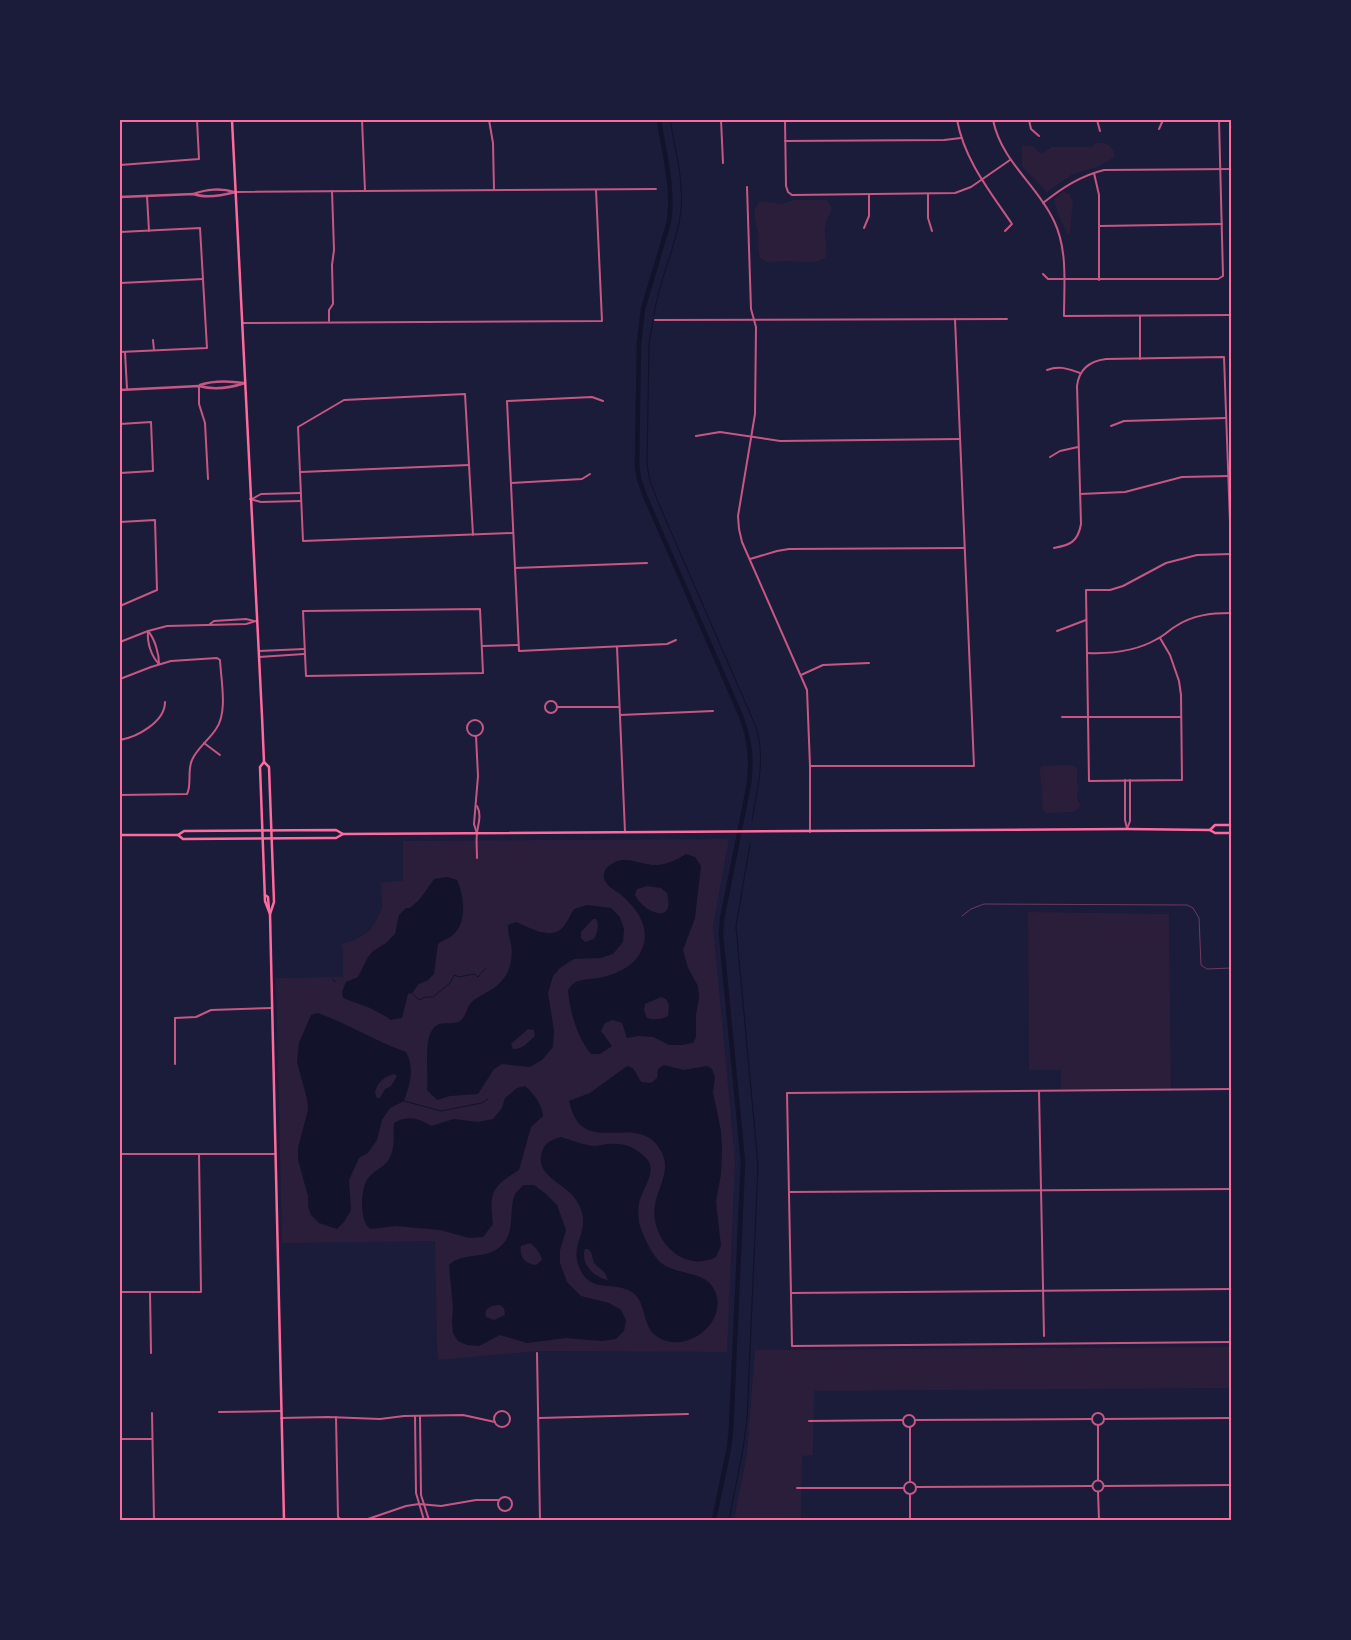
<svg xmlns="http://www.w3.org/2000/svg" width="1351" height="1640" viewBox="0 0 1351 1640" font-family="Jost,sans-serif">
<rect width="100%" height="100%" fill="#1b1b3a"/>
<!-- green -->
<g fill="#2a1e3b">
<path d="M1096 143C1106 142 1114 146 1115 157L1097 167 1071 175 1047 192 1022 166V145L1032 146 1041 154 1052 147H1092Z"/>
<path d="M1063 192 1069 194 1073 201 1070 232 1068 236C1064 226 1055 209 1054 199Z"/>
<path d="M793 200H827L832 209C829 215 826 221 825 229 824 242 829 244 825 258L816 262H799L787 261 767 262 760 258C757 250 759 243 758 235 757 222 749 212 761 201L782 204Z"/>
<path d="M1067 765 1074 766 1078 769C1075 779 1080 788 1077 798L1081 806 1074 812 1046 813 1042 809C1044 798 1040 781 1040 768L1042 766Z"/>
<polygon points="729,839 713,926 735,1160 727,1352 537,1351 438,1360 437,1349 435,1241 282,1243 276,978 343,977 343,949 341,944 355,940 368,932 376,921 382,908 381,882 403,881 403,841"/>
<polygon points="1028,912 1169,914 1171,1091 1061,1089 1061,1070 1029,1070"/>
<polygon points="1231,1347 1231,1388 814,1391 813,1455 802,1456 801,1520 734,1520 747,1454 755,1350"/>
</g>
<!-- water -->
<g fill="#12122b" fill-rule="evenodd">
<path d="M686 854 695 857 701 866 695 918 683 950 688 968 698 986 699 997 696 1015V1037L693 1043 682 1045H669L653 1037 639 1036 627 1038 622 1023 613 1020 605 1023 601 1031 612 1046 600 1054H591C577 1037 570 1012 568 990 570 988 571 985 573 984 579 979 591 979 599 978 614 975 633 967 640 953 653 930 638 909 620 894 613 889 606 886 604 878 603 872 606 868 610 865 625 853 641 866 658 865 668 864 678 859 686 854ZM647 886 661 888 667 893C676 926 644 913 635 895L637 889ZM661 997 666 999 669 1005 668 1016C661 1020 654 1020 647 1018L644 1010 645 1004Z"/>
<path d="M447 877 457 880C464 895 467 920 455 933 451 938 443 940 438 944L434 974 428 980 419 984 412 993 408 994 402 1018 390 1020 387 1017 370 1008 343 998 342 992 346 982 358 977 368 957 373 951 386 943 395 934 399 915 406 908H410L420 899 434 879Z"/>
<path d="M587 905 611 908 620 917 624 929 623 942 613 954 601 958 574 959 560 968 553 976 548 993 554 1031 553 1047 542 1060 530 1067 502 1064 494 1069 478 1094 450 1096 437 1100 427 1090C429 1074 423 1041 433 1029 439 1020 450 1025 458 1022 466 1019 466 1008 471 1003 476 997 487 993 494 988 508 978 514 962 511 944 509 937 508 932 508 925L516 922C529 927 552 942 564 926 568 921 570 915 574 909ZM593 919H596C600 926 597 933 594 939L585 942 581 938V932ZM528 1029 534 1030 535 1036C528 1042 522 1050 513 1049L511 1044Z"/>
<path d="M318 1013C348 1024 375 1041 406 1052 415 1068 410 1084 404 1101L390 1108 382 1120 377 1140 368 1153 359 1158 349 1180 351 1210 344 1222 337 1229 319 1223 311 1215 308 1206V1196L298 1160V1148L308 1110 307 1099 297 1062 299 1043 311 1015ZM394 1074 397 1076 391 1086 385 1089 380 1098H377L375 1093C377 1082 384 1077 394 1074Z"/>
<path d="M664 1065 684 1070 707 1066 712 1069 715 1077 713 1092 721 1131 722 1150 721 1174 716 1202 721 1246 716 1257C704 1263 691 1263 679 1256 661 1245 650 1222 656 1200 660 1185 670 1169 662 1153 645 1117 605 1143 583 1127 575 1122 571 1109 569 1101L590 1093 627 1066 633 1068 641 1082 651 1083 657 1078 658 1069Z"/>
<path d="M525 1086C534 1094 542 1104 543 1116L531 1127 519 1170C492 1187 489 1192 493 1224L483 1237 469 1238 440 1230 396 1226 370 1229C359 1220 360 1188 369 1177 374 1171 382 1168 387 1162 396 1151 393 1136 394 1123 408 1115 418 1118 431 1126L454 1119 478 1122 493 1119 502 1108 505 1098 517 1088Z"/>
<path d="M561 1137C571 1140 583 1145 594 1146 599 1146 604 1144 609 1144 624 1143 635 1147 646 1158 659 1171 641 1190 639 1204 638 1210 638 1220 640 1226 644 1237 650 1251 658 1260 673 1277 705 1268 715 1291 729 1325 682 1357 655 1335 641 1323 647 1300 630 1291 615 1282 593 1292 582 1273 568 1249 585 1238 583 1218 582 1210 578 1201 572 1195 560 1182 535 1174 542 1152 545 1142 551 1140 561 1137ZM585 1249H588L591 1252 594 1263 605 1273 608 1280C594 1278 580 1263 585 1249Z"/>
<path d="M523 1185H534L546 1194 557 1205 566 1230 560 1250V1263L567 1282 581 1296 609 1303 621 1310 626 1320 624 1331 616 1339 602 1341 566 1338 527 1343 500 1335 479 1346 467 1345 458 1341 453 1333 452 1321 453 1307 449 1265C463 1251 486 1261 502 1245 516 1231 508 1211 515 1194 517 1191 521 1188 523 1185ZM530 1243 536 1248 541 1256 542 1260 536 1265C525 1264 519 1257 521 1246ZM500 1305 504 1308 505 1315 494 1320 486 1317C483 1308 492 1305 500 1305Z"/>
</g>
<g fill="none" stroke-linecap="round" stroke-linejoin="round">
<!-- stream -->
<g stroke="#12122b" stroke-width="1">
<path d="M654 315C659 280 676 247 681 211 684 181 675 149 670 120"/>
<path d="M653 320 649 344 647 465 650 481 658 502 756 727C766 761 757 787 752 821"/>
<polyline points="333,979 335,982"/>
<polyline points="412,993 419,1000 426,997 433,997 450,983 454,975 459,977 474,974 478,977 486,968"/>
<polyline points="404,1101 441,1111 482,1103 488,1099"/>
<polyline points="729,1520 743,1449 747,1420 758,1165 736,927 750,844"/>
</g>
<!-- canal -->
<path stroke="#12122b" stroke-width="4.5" d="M659 120C664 153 674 188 669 222L643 309 639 343 637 465 639 479 645 496 741 716C750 741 752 758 749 784L722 919 721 935 743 1162 731 1430 729 1448 714 1520"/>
<!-- service -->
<polyline stroke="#c65784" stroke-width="0.5" points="962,916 971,909 984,904 1187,905 1193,908 1199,918 1201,965 1207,969 1231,968"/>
<!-- minor -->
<g stroke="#c65784" stroke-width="2">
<polyline points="362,120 365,191"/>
<polyline points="489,120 493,143 494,190"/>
<polyline points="721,120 723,163"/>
<polyline points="785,120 786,186 788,192 792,195 955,193 971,187 1010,160"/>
<path d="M957 120C965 161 989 190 1012 224L1005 231"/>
<path d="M993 120C1002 163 1037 184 1054 221 1068 250 1064 285 1064 316L1231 315"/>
<polyline points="1029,120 1031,129 1039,136"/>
<polyline points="1097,120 1100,131"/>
<polyline points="1159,129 1163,120"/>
<polyline points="785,141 944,140 961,138"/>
<polyline points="120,165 199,159 197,120"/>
<polyline points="1094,173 1099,195 1099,280"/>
<polyline points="747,187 751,309 756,327 755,414 738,516 739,529 742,542 807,690 810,766 810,832"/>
<polyline points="236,192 656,189"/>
<polyline points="928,194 928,218 932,231"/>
<polyline points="147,196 149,231"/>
<path d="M1043 203C1062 188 1080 176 1104 170L1231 169"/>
<polyline points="1099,226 1222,224"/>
<polyline points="864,228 869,216 869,195"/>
<polyline points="120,232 200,228 207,348 120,352"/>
<polyline points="1043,274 1048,279 1218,279 1223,276 1219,120"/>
<polyline points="120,283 203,279"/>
<polyline points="1140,316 1140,359"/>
<polyline points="655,320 1007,319"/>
<polyline points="329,321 329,310 333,304 332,265 334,250 332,191"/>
<polyline points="243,323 602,321 596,190"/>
<polyline points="153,340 154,350"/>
<polyline points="125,352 127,389"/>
<path d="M1047 370C1060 365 1068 369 1080 373"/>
<polyline points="199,386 199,404 205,423 208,479"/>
<polyline points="603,401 592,397 507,401 519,651 667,644 676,640"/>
<polyline points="120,424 151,422 153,471 120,473"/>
<polyline points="1111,426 1124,421 1226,418"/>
<polyline points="696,436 720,432 780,441 960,439"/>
<polyline points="1050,457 1060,451 1078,447"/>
<polyline points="301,472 469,465"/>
<polyline points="511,483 582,479 590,474"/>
<polyline points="1080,494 1125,492 1182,477 1229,476"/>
<polyline points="250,499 261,502 301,501"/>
<polyline points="252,499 261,494 301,493"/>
<polyline points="120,522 155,520 157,590 120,606"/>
<polyline points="473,535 465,394 344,400 298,427 303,541 513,533"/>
<path d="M1054 548C1070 545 1078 542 1081 524L1077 386C1079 369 1090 361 1106 359L1224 357 1231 550"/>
<polyline points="750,559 777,551 789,549 964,548"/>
<polyline points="515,568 647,563"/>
<polygon points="480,609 483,673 306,676 303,611"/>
<polyline points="210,624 214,621 246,619 254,621"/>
<path d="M148 631C155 639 159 654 159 664"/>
<polyline points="1057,631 1086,620"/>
<path d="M148 632C147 642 151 656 159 664"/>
<polyline points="1160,638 1170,655 1179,681 1181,695 1182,780 1089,781 1086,590 1110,590 1123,586 1166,563 1197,555 1231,554"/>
<polyline points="120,642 148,631 167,626 246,624 256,621"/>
<polyline points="482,646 518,645"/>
<polyline points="617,647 625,832"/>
<polyline points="259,651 304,649"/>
<path d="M1087 653C1111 654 1135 652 1157 639 1164 636 1169 630 1176 626 1193 615 1211 613 1231 613"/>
<polyline points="259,657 304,654"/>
<polyline points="801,675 823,665 869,663"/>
<path d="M120 679 151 667 171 661 217 658 220 660C221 680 228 713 216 729 209 740 197 748 192 760 187 771 192 784 187 794L120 795"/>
<circle cx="551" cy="707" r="6"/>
<polyline points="557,707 619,707"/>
<polyline points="620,715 713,711"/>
<polyline points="1062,717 1181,717"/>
<circle cx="475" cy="728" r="8"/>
<polyline points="476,736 478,776 474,824 477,834"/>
<path d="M120 740C137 737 165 722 165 702"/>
<polyline points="204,743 220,755"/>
<polyline points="810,766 974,766 955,319"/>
<polyline points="1125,780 1125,820 1127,828"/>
<path d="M477 806C482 815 478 824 477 833 476 841 477 850 477 858"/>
<polyline points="1127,829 1130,821 1130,780"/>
<polyline points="175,1064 175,1018 196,1017 211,1010 272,1008"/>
<polyline points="1231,1089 787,1093 792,1346 1231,1342"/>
<polyline points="1039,1091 1044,1336"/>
<polyline points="120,1154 274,1154"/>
<polyline points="789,1192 1231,1189"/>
<polyline points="120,1292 201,1292 199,1154"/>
<polyline points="150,1292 151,1353"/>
<polyline points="791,1293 1231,1289"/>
<polyline points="537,1353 540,1520"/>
<circle cx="502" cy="1419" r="8"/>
<polyline points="219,1412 281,1411"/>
<polyline points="152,1413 154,1520"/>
<circle cx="1098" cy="1419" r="6"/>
<circle cx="909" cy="1421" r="6"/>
<polyline points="415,1416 416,1493 424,1520"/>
<polyline points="420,1416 421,1495 429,1520"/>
<polyline points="336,1417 338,1517 341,1520"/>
<polyline points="281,1418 328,1417 380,1419 404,1416 463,1415 495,1422"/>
<polyline points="539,1418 688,1414"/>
<polyline points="1104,1419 1231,1418"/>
<polyline points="915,1420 1092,1419"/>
<polyline points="809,1421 903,1420"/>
<polyline points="120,1439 152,1439"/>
<polyline points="1098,1480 1098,1425"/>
<circle cx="1098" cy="1486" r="5.5"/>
<polyline points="910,1481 910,1427"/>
<circle cx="910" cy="1488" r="6"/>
<polyline points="1104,1486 1231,1485"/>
<polyline points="916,1487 1092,1486"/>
<polyline points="797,1488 903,1488"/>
<polyline points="1098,1492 1099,1520"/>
<polyline points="910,1494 910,1520"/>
<circle cx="505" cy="1504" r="7"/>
<polyline points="365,1520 406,1506 419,1504 441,1506 476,1500 499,1500"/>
</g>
<!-- tertiary -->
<g stroke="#c65784" stroke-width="2.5">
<path d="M194 194C206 189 222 188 234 192"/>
<path d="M120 197 194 194C206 199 224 195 236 192"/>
<path d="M200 385C214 380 230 381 244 383"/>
<path d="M120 390 199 386C214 390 230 388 245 383"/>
</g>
<!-- secondary -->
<g stroke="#ff6b9d" stroke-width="2.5">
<polyline points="232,120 262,716 264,762 269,767 274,902 270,914"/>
<polyline points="264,762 260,767 265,901 270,914 284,1520"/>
<polyline points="1210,830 1215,825 1231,825"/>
<polyline points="120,835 178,835 183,839 328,838 336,838 343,834 1127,829 1210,830 1215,833 1231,833"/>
<polyline points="178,835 184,831 336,830 343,834"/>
<polyline points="265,895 268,897 269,910"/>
</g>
</g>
<!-- border -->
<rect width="1351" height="1640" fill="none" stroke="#1b1b3a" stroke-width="242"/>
<rect x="121" y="121" width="1109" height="1398" fill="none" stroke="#ff6b9d" stroke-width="2"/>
</svg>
